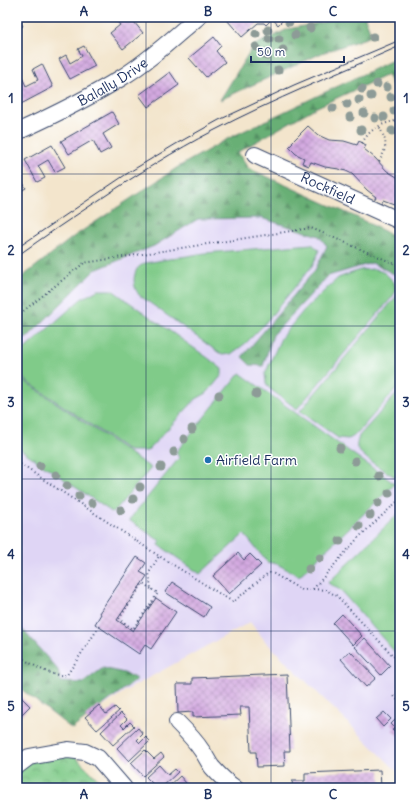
<svg xmlns="http://www.w3.org/2000/svg" width="417" height="805" viewBox="0 0 417 805" font-family="Delius,sans-serif">
<defs>
<pattern id="forest-firs" width="22" height="20" patternUnits="userSpaceOnUse"><rect width="22" height="20" fill="#68af75"/><path d="M5 1l3.5 6h-7zM16 11l3.5 6h-7z" fill="#558f63"/></pattern>
<pattern id="park-crowns" width="20" height="18" patternUnits="userSpaceOnUse"><rect width="20" height="18" fill="#80cb89"/><path d="M2 6a3 3 0 1 1 6 0M12 15a3 3 0 1 1 6 0" fill="none" stroke="#68a573"/></pattern>
<pattern id="building-cross-hatch" width="8" height="8" patternUnits="userSpaceOnUse"><rect width="8" height="8" fill="#d3a9e0"/><path d="M0 0l8 8M0 8l8-8" fill="none" stroke="#aa8ab9"/></pattern>
</defs>
<rect width="100%" height="100%" fill="#fff"/>
<filter id="ink" filterUnits="userSpaceOnUse"><feTurbulence type="fractalNoise" baseFrequency=".025" numOctaves="2"/><feDisplacementMap in="SourceGraphic" scale="8" xChannelSelector="R" yChannelSelector="G"/><feConvolveMatrix kernelMatrix="1 2 1 2 8 2 1 2 1" color-interpolation-filters="sRGB"/></filter>
<filter id="wash" filterUnits="userSpaceOnUse"><feTurbulence type="fractalNoise" baseFrequency=".012" numOctaves="4" result="noise"/><feDisplacementMap in="SourceGraphic" scale="16" xChannelSelector="R" yChannelSelector="G"/><feGaussianBlur stdDeviation="0.9" result="paint"/><feColorMatrix in="noise" values="0 0 0 0 0 0 0 0 0 0 0 0 0 0 0 0 0 1.4 0 .05"/><feComposite in="paint" operator="in"/></filter>
<g filter="url(#wash)">
<rect width="100%" height="100%" fill="#f3e5cc"/>
<!-- built -->
<polygon fill="#dfd5f5" points="216,165 400,254 400,774 266,642 250,622 125,691 72,729 17,686 17,298"/>
<!-- grass -->
<g fill="#80cb89" stroke="#4e7d74">
<path d="M312 244 319 250 318 254 312 266 262 327 246 343 231 354 222 355 139 295C134 288 132 278 137 269 138 267 142 265 145 263L205 253Z"/>
<polygon points="375,269 385,273 394,282 396,291 393,296 297,409 270,389 266,383 265,374 281,338 304,310 338,278 360,270"/>
<polygon points="98,290 112,290 208,358 222,369 222,375 207,393 196,399 147,451 129,451 25,380 17,371 17,359 18,355 81,299"/>
<polygon points="400,292 400,385 359,431 351,438 348,439 338,438 300,411"/>
<polygon points="240,373 395,484 299,576 277,564 267,562 244,534 200,574 159,545 160,541 129,520 179,458 176,452"/>
<polygon points="17,376 151,468 113,513 17,447"/>
<path d="M400 390V479C391 476 360 456 357 448 356 444 358 440 359 436Z"/>
<polygon points="400,512 400,658 340,590 328,583"/>
</g>
<!-- forest -->
<g fill="url(#forest-firs)" stroke="#426f6a">
<polygon points="334,17 366,17 365,18 372,36 322,53 220,100 253,46 288,29 329,21"/>
<polygon points="399,57 400,58 400,82 393,86 387,75 315,108 238,152 248,168 356,217 400,239 400,277 372,263 328,276 273,335 263,366 250,365 242,357 315,270 327,246 319,236 261,218 198,219 154,246 95,270 29,336 17,341 17,281 73,237 178,167 229,138"/>
<polygon points="17,627 23,630 58,670 61,682 83,683 103,668 124,673 137,679 72,729 17,686"/>
</g>
<!-- park -->
<polygon fill="url(#park-crowns)" stroke="#4e7d74" points="68,750 88,769 106,788 17,788 17,766"/>
<g id="blocks">
<!-- building -->
<g fill="url(#building-cross-hatch)">
<polygon points="17,17 23,26 17,30"/>
<polygon points="120,17 130,17 143,33 123,49 110,33 120,25 116,20"/>
<polygon points="231,17 266,17 270,21 266,25 264,23 258,23 242,37 227,20"/>
<polygon points="271,17 283,17 283,20 278,25"/>
<polygon points="214,37 221,46 216,51 225,62 206,77 189,58"/>
<polygon points="84,46 95,66 70,79 59,59 66,55 70,63 82,56 78,49"/>
<polygon points="42,64 53,87 21,104 17,96 17,90 19,89 17,85 17,77 21,75 26,86 38,80 33,69"/>
<polygon points="170,72 179,85 148,107 139,95"/>
<polygon points="112,112 119,124 103,134 111,148 100,154 93,140 69,154 61,141"/>
<polygon points="308,126 318,135 329,140 344,141 357,145 359,141 366,145 364,149 375,158 387,171 397,177 400,177 400,205 394,204 383,200 381,203 374,200 376,197 367,190 352,174 346,171 339,169 325,167 311,162 309,166 302,163 304,158 296,154 289,147 293,143 292,142"/>
<polygon points="52,145 65,167 55,172 48,160 38,166 45,178 37,182 25,160"/>
<polygon points="17,173 26,188 19,192 17,188"/>
<polygon points="238,553 244,560 250,554 261,565 229,594 213,576"/>
<polygon points="137,557 146,563 140,572 147,576 117,620 133,631 156,598 176,612 151,649 145,645 139,654 95,624 101,614 99,613"/>
<polygon points="172,582 210,607 204,617 165,592"/>
<polygon points="342,614 362,636 353,645 333,623"/>
<polygon points="365,638 390,666 381,675 355,647"/>
<polygon points="350,651 376,678 366,687 341,659"/>
<polygon points="287,674 290,751 284,751 285,766 257,767 256,752 251,752 249,707 240,707 241,715 193,717 193,712 178,713 177,684 192,684 192,678"/>
<polygon points="17,693 30,706 17,719"/>
<polygon points="99,705 106,714 115,707 119,711 97,730 85,717"/>
<polygon points="384,712 391,719 383,727 376,719"/>
<polygon points="121,713 127,719 121,725 124,728 130,722 134,726 113,745 101,732"/>
<polygon points="400,715 400,738 392,730 395,728 391,724"/>
<polygon points="138,728 143,734 137,740 140,743 146,737 150,741 129,761 117,748"/>
<polygon points="145,750 154,759 161,753 164,757 143,776 131,763"/>
<polygon points="159,765 168,775 175,769 178,772 161,788 157,788 146,777"/>
<polygon points="380,770 381,788 293,788 292,781 305,781 305,773"/>
<polygon points="180,776 186,783 180,788 167,788"/>
</g>
</g>
</g>
<g filter="url(#ink)">
<use href="#blocks" fill-opacity="0" stroke="#3b4a6e" stroke-width="1"/>
<g fill="none" stroke-linecap="round" stroke-linejoin="round">
<defs>
<g id="minor">
<path id="s1" d="M17 132C52 116 87 99 121 78 149 61 173 38 198 17"/>
<path id="s2" d="M255 155 400 221"/>
<path d="M177 722C186 731 195 740 202 751 206 756 208 762 212 767 219 775 226 782 235 788"/>
<polyline points="17,766 29,757 68,750 85,752 98,758 124,788"/>
</g>
</defs>
<!-- minor casing -->
<use href="#minor" stroke="#3b4a6e" stroke-width="18"/>
<!-- path -->
<g stroke="#3b4a6e" stroke-width="2" stroke-dasharray="1 3" stroke-linecap="butt">
<path d="M362 143C371 127 383 123 400 120"/>
<path d="M379 162C388 145 387 143 379 126"/>
<polyline points="17,316 84,263 311,228 400,266"/>
<polyline points="17,462 159,556 233,602 267,574 270,573 274,574 302,590 313,589 358,538 400,499"/>
<polyline points="151,589 143,583 119,619 133,629 158,593 151,589 149,573 159,556"/>
<polyline points="313,589 326,590 337,596 400,663"/>
<path d="M17 655C32 664 49 677 67 675L99 627"/>
<polyline points="400,691 394,696 400,703"/>
</g>
<!-- minor -->
<use href="#minor" stroke="#fff" stroke-width="16"/>
<!-- tram -->
<g stroke="#1b2f5e" stroke-width="1">
<polyline points="17,248 131,171 176,144 219,120 294,85 400,40"/>
<path d="M17 256C45 236 73 217 102 198 138 174 174 151 213 131 274 99 337 74 400 46"/>
</g>
</g>
<!-- trees -->
<g fill="#8d9b97">
<circle cx="289" cy="22" r="4.5"/>
<circle cx="310" cy="28" r="4.5"/>
<circle cx="268" cy="30" r="4.5"/>
<circle cx="256" cy="34" r="4.5"/>
<circle cx="295" cy="35" r="4.5"/>
<circle cx="373" cy="37" r="4.5"/>
<circle cx="269" cy="39" r="4.5"/>
<circle cx="279" cy="39" r="4.5"/>
<circle cx="256" cy="47" r="4.5"/>
<circle cx="283" cy="50" r="4.5"/>
<circle cx="267" cy="56" r="4.5"/>
<circle cx="278" cy="70" r="4.5"/>
<circle cx="377" cy="84" r="4.5"/>
<circle cx="387" cy="87" r="4.5"/>
<circle cx="362" cy="89" r="4.5"/>
<circle cx="371" cy="96" r="4.5"/>
<circle cx="391" cy="97" r="4.5"/>
<circle cx="359" cy="100" r="4.5"/>
<circle cx="347" cy="104" r="4.5"/>
<circle cx="333" cy="108" r="4.5"/>
<circle cx="394" cy="111" r="4.5"/>
<circle cx="364" cy="113" r="4.5"/>
<circle cx="350" cy="117" r="4.5"/>
<circle cx="384" cy="117" r="4.5"/>
<circle cx="375" cy="118" r="4.5"/>
<circle cx="361" cy="130" r="4.5"/>
<circle cx="392" cy="131" r="4.5"/>
<circle cx="256" cy="394" r="4.5"/>
<circle cx="219" cy="395" r="4.5"/>
<circle cx="192" cy="429" r="4.5"/>
<circle cx="184" cy="439" r="4.5"/>
<circle cx="340" cy="448" r="4.5"/>
<circle cx="174" cy="452" r="4.5"/>
<circle cx="355" cy="461" r="4.5"/>
<circle cx="40" cy="466" r="4.5"/>
<circle cx="161" cy="467" r="4.5"/>
<circle cx="56" cy="475" r="4.5"/>
<circle cx="379" cy="476" r="4.5"/>
<circle cx="67" cy="486" r="4.5"/>
<circle cx="140" cy="487" r="4.5"/>
<circle cx="389" cy="493" r="4.5"/>
<circle cx="79" cy="496" r="4.5"/>
<circle cx="133" cy="499" r="4.5"/>
<circle cx="92" cy="503" r="4.5"/>
<circle cx="378" cy="503" r="4.5"/>
<circle cx="121" cy="510" r="4.5"/>
<circle cx="370" cy="515" r="4.5"/>
<circle cx="359" cy="526" r="4.5"/>
<circle cx="340" cy="541" r="4.5"/>
<circle cx="320" cy="558" r="4.5"/>
<circle cx="309" cy="569" r="4.5"/>
</g>
</g>
<!-- grid -->
<path fill="none" stroke="#1b2f5e" stroke-width="1" stroke-opacity="0.55" d="M146 17V788M271 17V788M17 174H400M17 326H400M17 479H400M17 631H400"/>
<!-- markers -->
<circle fill="#1f6fb2" stroke="#fff" stroke-width="1.5" cx="208" cy="460" r="4"/>
<g text-anchor="middle" dominant-baseline="central" stroke-width="3" stroke-linejoin="round" paint-order="stroke">
<!-- street labels -->
<g font-size="14" fill="#1b2f5e" stroke="#fff">
<text stroke="none"><textPath href="#s1" startOffset="108">Balally Drive</textPath></text>
<text stroke="none"><textPath href="#s2" startOffset="80">Rockfield</textPath></text>
</g>
<!-- poi labels -->
<g font-size="14" fill="#1b2f5e" stroke="#fff" text-anchor="start">
<text x="216" y="460">Airfield Farm</text>
</g>
</g>
<!-- margin -->
<rect width="417" height="805" fill="none" stroke="#fff" stroke-width="44"/>
<!-- scale -->
<path d="M251 56v6h93v-6" fill="none" stroke="#1b2f5e" stroke-width="2"/>
<text x="257" y="56" font-size="12" fill="#1b2f5e" stroke="#ffffff" stroke-width="3" paint-order="stroke">50 m</text>
<rect x="22" y="22" width="373" height="761" fill="none" stroke="#1b2f5e" stroke-width="1.5"/>
<g font-size="13" text-anchor="middle" font-weight="bold" fill="#1b2f5e">
<text x="84" y="16">A</text>
<text x="208" y="16">B</text>
<text x="333" y="16">C</text>
<text x="11" y="103">1</text>
<text x="406" y="103">1</text>
<text x="11" y="255">2</text>
<text x="406" y="255">2</text>
<text x="11" y="407">3</text>
<text x="406" y="407">3</text>
<text x="11" y="559">4</text>
<text x="406" y="559">4</text>
<text x="11" y="711">5</text>
<text x="406" y="711">5</text>
<text x="84" y="799">A</text>
<text x="208" y="799">B</text>
<text x="333" y="799">C</text>
</g>
</svg>
